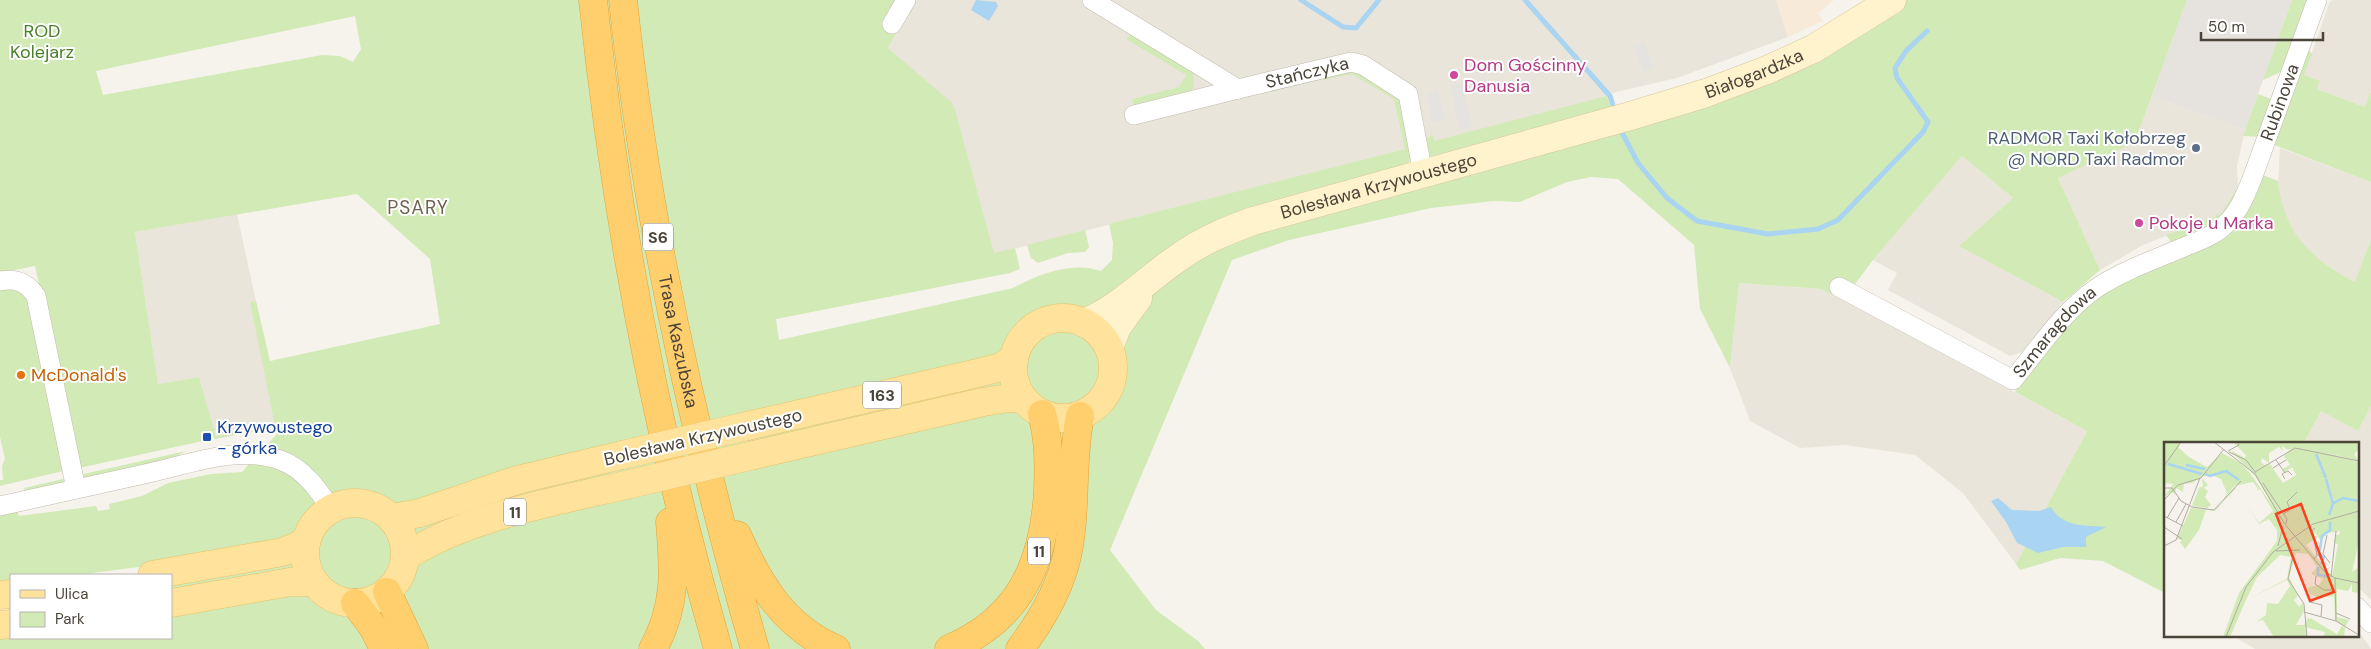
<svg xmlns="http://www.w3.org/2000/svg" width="2371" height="649" viewBox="0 0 2371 649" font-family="'DM Sans',sans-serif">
<rect width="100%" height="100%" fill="#f6f3ec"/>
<!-- residential -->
<g fill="#eae5da">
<polygon points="916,0 1776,0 1788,37 1677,78 1616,92 1597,100 994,254 955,109 888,48"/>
<polygon points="2333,0 2371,0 2371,91 2365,107 2317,89 2304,75 2330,1"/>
<polygon points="2152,96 2245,130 2237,166 2238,187 2222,214 2143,245 2100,270 2058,178 2135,142"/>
<polygon points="2280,148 2371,182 2371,239 2355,283 2316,259 2300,241 2287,220 2279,197 2278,181"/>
<polygon points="1962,156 2013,198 1959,246 2063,302 2028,350 2010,356 1888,290 1897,273 1873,260"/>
<polygon points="237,214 269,361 289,421 216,436 199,377 158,384 135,232"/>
<polygon points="1739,283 1822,289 2087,431 2016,564 1963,493 1915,455 1845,445 1800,448 1750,421 1730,368"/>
<polygon points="2371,406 2371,600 2357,586 2357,443 2304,443 2321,411 2358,431"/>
<polygon points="2357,629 2371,649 2255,649 2232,635 2357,635"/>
</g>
<!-- commercial -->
<polygon fill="#f7ead8" points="1776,0 1834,0 1818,13 1823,21 1788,37"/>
<!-- industrial -->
<polygon fill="#e6e2dd" points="2187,0 2292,0 2245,130 2152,96"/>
<!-- green -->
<g fill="#d2eab5" fill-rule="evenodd">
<path d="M0 0H900L898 30 888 48 951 102 955 109 994 253 1015 248 1020 269 1010 273 776 319 779 340 1013 288C1040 274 1071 261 1101 271L1112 260 1113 243 1109 224 1405 149 1394 99 1352 74 1323 80V75L1356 70 1400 96 1411 158 1408 164 1288 199H1278L1284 220 1617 130 1619 134 1623 133 1622 128 1906 0H2187L2135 142 2058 178 2100 270 2063 302 1959 246 2013 198 1962 156 1873 260 1852 288 1840 282 1833 295 1822 289 1739 283 1730 368 1700 309 1694 245 1618 179 1591 177 1567 182 1520 202 1494 201 1431 208 1289 240 1232 260 1110 550 1156 610 1198 641 1205 649H0V635L11 638H171L169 563 77 575H11V583L0 585V514L17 510 19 516 96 506 98 511 110 509 109 504 142 496 168 483 211 474 242 472 285 425 275 426 250 302 256 301 270 361 440 324 430 259 357 194 135 232 158 384 199 377 216 436 266 426 263 430 215 439 212 435 203 437V441L79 468 35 266 0 273ZM355 16 361 49 353 62 340 56 322 55 103 95 96 71Z"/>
<polygon points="2292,0 2312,0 2287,69 2263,80"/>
<polygon points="1132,33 1193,71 1194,86 1188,97 1135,109 1132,99 1179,87 1186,75 1126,39"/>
<polygon points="2305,46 2312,54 2304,75 2320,81 2317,89 2365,107 2371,91 2371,182 2269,143"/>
<polygon points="2258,94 2276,101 2263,137 2243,136"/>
<polygon points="1607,96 1611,108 1430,159 1426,156 1425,139 1433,135 1434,141"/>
<path d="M2260 174 2278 181C2283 232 2312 260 2355 282L2371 239V406L2358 431 2321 411 2304 443H2165V593L2103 561 2060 558 2020 570 2016 564 2087 431 2015 392 2024 377 2093 297 2207 242Z"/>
<polygon points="2238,187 2243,193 2228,216 2174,246 2166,235 2221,214"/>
<polygon points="1085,230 1089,247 1085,252 1068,253 1038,263 1031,258 1027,245"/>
<polygon points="25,288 63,471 0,486 0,480 3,480 2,466 5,459 0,437 0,289"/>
<polygon points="186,451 170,460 85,480 79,475"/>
<polygon points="67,478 64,484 25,493 24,488"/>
</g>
<!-- parking -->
<g fill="#e5e3e0">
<polygon points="1644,42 1654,68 1643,72 1633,46"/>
<polygon points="1462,83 1472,127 1460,130 1450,86"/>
<polygon points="1438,90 1445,120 1432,122 1426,93"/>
</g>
<!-- water -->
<g fill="#a9d4f2">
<polygon points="976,0 996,2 998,6 989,21 971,10"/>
<path d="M1998 498 2012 510 2039 511 2051 507C2063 528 2085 525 2106 527L2086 537V547H2063L2038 553 2017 543 2006 522 1991 501Z"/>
</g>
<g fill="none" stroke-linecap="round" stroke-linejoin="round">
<!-- stream -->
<g stroke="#a9d4f2" stroke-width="5">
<polyline points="1301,0 1343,27 1356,28 1379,0"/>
<polyline points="1525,0 1610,96 1615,112"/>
<polyline points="1619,127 1638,163 1667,198 1697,221 1768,234 1818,229 1838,220 1923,132 1928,122 1897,78 1895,68 1906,51 1927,31"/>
</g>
<defs>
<g id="street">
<path id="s1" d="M1092 0 1238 89 1351 62 1363 65 1408 94 1423 174"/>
<polyline points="892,24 906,0"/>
<polyline points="1134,115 1238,89"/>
<path d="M0 281C16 278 27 282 36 296L76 489"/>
<path id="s2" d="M1839 287 2013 380C2039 348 2063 311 2098 287 2124 270 2156 259 2184 247 2198 241 2214 236 2225 225 2239 212 2246 194 2253 176L2317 0"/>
<path d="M0 506C50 495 99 484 149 473 189 464 239 445 280 460 303 468 318 489 331 509"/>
<polyline points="2357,607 2371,623"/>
</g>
<g id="secondary">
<path id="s3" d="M1084 323C1119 309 1147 279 1178 258 1201 241 1226 231 1253 221L1630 116 1706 93 1767 70 1813 49 1892 0"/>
<polyline points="1109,348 1117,327 1138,298"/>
</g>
<g id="primary">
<circle cx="1063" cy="368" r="50"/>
<polyline points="747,426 978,373 1001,367 1014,359"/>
<polyline points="754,455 983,402 1008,398 1023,399"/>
<circle cx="355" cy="553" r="50"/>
<polyline points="392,518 420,513 517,480 622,455"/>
<path d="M405 557C467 516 558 501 630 484"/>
<polyline points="152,575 283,552 306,542"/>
<polyline points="0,595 11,594"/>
<polyline points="171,603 290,582 314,582"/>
<polyline points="0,625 11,624"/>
</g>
<g id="highway">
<path d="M593 0C616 220 657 437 718 649"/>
<path id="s4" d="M623 0C646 219 694 437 755 649"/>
<path d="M737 535C759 584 784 627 836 649"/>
<polyline points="387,592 414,649"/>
<polyline points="355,603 373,627 384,649"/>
<path d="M653 649C677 606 674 568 670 522"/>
<path d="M949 649C1020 619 1044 564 1048 490 1049 464 1049 439 1042 414"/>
<path d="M1020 649C1039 623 1056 596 1065 564 1078 516 1070 465 1080 416"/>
</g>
</defs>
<!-- street casing -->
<use href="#street" stroke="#c2bbae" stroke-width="20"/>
<!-- secondary casing -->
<use href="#secondary" stroke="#d6c79b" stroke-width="29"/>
<!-- primary casing -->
<use href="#primary" stroke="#e6c16a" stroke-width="29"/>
<!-- highway casing -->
<use href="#highway" stroke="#e0a43c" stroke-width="29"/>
<!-- street -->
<use href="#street" stroke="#fff" stroke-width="19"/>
<!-- secondary -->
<use href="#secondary" stroke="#fff3cd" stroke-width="28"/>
<!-- primary -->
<use href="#primary" stroke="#ffe39c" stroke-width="28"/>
<!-- highway -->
<use href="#highway" stroke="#ffcf6e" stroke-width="28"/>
<defs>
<g id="primary-bridge">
<polyline points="622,455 747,426"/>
<polyline points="630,484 754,455"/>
</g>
</defs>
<!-- primary-bridge casing -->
<use href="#primary-bridge" stroke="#e6c16a" stroke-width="29" stroke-linecap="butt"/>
<!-- primary-bridge -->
<use href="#primary-bridge" stroke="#ffe39c" stroke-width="28"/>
</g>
<!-- markers -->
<g fill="#d1479c" stroke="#fff" stroke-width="2">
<circle cx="1454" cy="75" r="5"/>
<circle cx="2139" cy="223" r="5"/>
</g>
<circle fill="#5c6f8a" stroke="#fff" stroke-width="2" cx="2196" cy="148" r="5"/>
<circle fill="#e8710a" stroke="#fff" stroke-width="2" cx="21" cy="375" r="5"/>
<rect fill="#1a4fb4" stroke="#fff" stroke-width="2" x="202" y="432" width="10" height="10" rx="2.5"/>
<g text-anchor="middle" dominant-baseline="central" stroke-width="4" stroke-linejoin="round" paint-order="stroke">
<!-- shield labels -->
<g fill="#fff" stroke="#817c74" stroke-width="1">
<rect x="643" y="223.5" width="30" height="27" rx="4"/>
<rect x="863" y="381.5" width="38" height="27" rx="4"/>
<rect x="504" y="498.5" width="22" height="27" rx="4"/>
<rect x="1028" y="537.5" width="22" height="27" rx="4"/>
</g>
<g font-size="16" font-weight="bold" fill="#4b4439">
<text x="658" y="237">S6</text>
<text x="882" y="395">163</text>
<text x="515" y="512">11</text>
<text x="1039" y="551">11</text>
</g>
<!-- park labels -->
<g font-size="18" fill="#4a7f2a" stroke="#fff">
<text x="42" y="31">ROD<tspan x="42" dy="21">Kolejarz</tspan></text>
</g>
<!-- hotel labels -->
<g font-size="18" fill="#b23c85" stroke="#fff" text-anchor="start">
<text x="1464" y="65">Dom Gościnny<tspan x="1464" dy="21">Danusia</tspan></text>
<text x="2149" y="223">Pokoje u Marka</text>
</g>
<!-- street labels -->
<g font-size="18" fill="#4b4439" stroke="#fff">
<text stroke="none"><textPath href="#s1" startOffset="242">Stańczyka</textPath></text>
<text stroke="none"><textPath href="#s3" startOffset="721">Białogardzka</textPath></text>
<text stroke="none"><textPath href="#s2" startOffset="601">Rubinowa</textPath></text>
<text stroke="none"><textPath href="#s3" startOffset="329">Bolesława Krzywoustego</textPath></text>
<text stroke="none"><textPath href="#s2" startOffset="261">Szmaragdowa</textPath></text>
<text stroke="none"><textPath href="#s4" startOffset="346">Trasa Kaszubska</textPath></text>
<text transform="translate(703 437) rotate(-13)">Bolesława Krzywoustego</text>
</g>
<!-- service labels -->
<g font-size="18" fill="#4e5e75" stroke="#fff" text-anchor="end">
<text x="2186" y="138">RADMOR Taxi Kołobrzeg<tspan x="2186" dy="21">@ NORD Taxi Radmor</tspan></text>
</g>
<!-- food labels -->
<g font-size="18" fill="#c56008" stroke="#fff" text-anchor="start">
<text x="31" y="375">McDonald's</text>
</g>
<!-- transit labels -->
<g font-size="18" fill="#164399" stroke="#fff" text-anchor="start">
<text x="217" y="427">Krzywoustego<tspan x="217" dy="21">- górka</tspan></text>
</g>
<!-- neighbourhood labels -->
<g font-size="19" letter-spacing="1" fill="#6e6250" stroke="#fff">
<text x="418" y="207">PSARY</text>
</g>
</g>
<!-- overview -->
<g transform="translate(2164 442)">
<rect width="195" height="195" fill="#f6f3ec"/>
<path d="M0 0H15V6L25 15 43 25 58 11 75 20 86 31 111 67 92 35 66 8 81 16 82 13 70 1 195 0V7L190 12 195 19 151 8 195 20V99L188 130 195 125V151L188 150V142L184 149 173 147V175L185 178 181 185 171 178 170 154 154 156 145 151 144 145 155 143 159 137 147 132 153 125 144 112 132 111 125 135 134 154 130 158 135 165 139 161 140 169 132 183H140L144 176 148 177 173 192 178 184 181 186 180 195H159L161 190 141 185 143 195H110L99 178 92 180 102 173 103 161 114 162 126 144 123 138 82 158 66 195H59L75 151 113 99V88L105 77 95 82 72 46 66 53 67 55 65 53 53 67 51 69 42 68 35 88 21 107 16 100 18 98 13 97 27 66 51 68 71 45 95 81 109 69 96 47 92 49 94 47 89 40 70 44 59 58 63 51 57 37 50 34H40L26 42 25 49 26 42 27 41 20 42 19 50 12 46 11 52 7 50 0 55 9 42 0 41ZM118 4 124 8 128 6 120 14 126 23 118 27 121 30 128 25 132 33 119 41 106 22 100 23 97 20 98 16 105 21V11L115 5 119 9ZM149 88 157 99 163 91 176 89 175 93H172L170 101 174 102 168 134 142 103 152 96ZM116 113 127 115 123 137 82 158 93 135ZM38 36 44 43 40 46 44 49 41 55 47 63 43 66 52 67 28 64 35 46 39 44Z" fill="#d2eab5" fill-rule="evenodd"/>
<path fill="none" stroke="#a9d4f2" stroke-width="2.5" d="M152 12 162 36M4 22 38 32M22 23 41 27M41 32 46 34 62 29 75 38M162 37 169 62 165 73M170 61 179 56 195 59M157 122 160 115 155 113 158 94 166 88V80M154 125V133L163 134"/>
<path fill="none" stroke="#b2ada4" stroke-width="1" d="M50 0 91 32 120 81 160 129 171 136 195 141M64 9 75 3 73 0M65 10 82 18 92 31M112 18 121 31M0 24 17 0M109 26 122 18M91 30 131 6 195 19M121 37 118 32 124 29 128 33M99 41 123 77 122 82M0 46H8L17 59 28 65 50 68 77 39M0 58 14 43 37 36 60 7M119 72 126 68 123 60 133 50M0 74 19 84M3 76 15 56M12 80 22 62M0 85 18 97M163 93 159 112 166 121M0 104 12 98 36 36M114 104 119 84M112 109 136 108M129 114 124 137 140 162 143 195M150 117 153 113 148 88 151 86M152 134 151 142 160 148H171M167 135 172 89M171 136 172 179 195 193M146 160 158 163 157 174M140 170 172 179M172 171 186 177M62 195 82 145 109 110 149 82 195 69"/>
<path fill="#fc3f1d" fill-opacity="0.15" stroke="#fc3f1d" stroke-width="2.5" d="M137 62 170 150 146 159 112 72Z"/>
<rect width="195" height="195" fill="none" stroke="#4b4439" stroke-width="2.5"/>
</g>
<!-- legend -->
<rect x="10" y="574" width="162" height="65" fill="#ffffff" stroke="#b7b4b0"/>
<rect x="20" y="590" width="25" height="8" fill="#ffe39c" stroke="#b7b4b0"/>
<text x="55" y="599" font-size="15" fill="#4b4439">Ulica</text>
<rect x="20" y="612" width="25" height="15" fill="#d2eab5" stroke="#b7b4b0"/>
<text x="55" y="624" font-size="15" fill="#4b4439">Park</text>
<!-- scale -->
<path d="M2201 32v8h122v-8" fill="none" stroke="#4b4439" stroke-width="2.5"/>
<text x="2208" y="32" font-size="15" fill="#4b4439" stroke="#ffffff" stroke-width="4" paint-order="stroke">50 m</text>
</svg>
